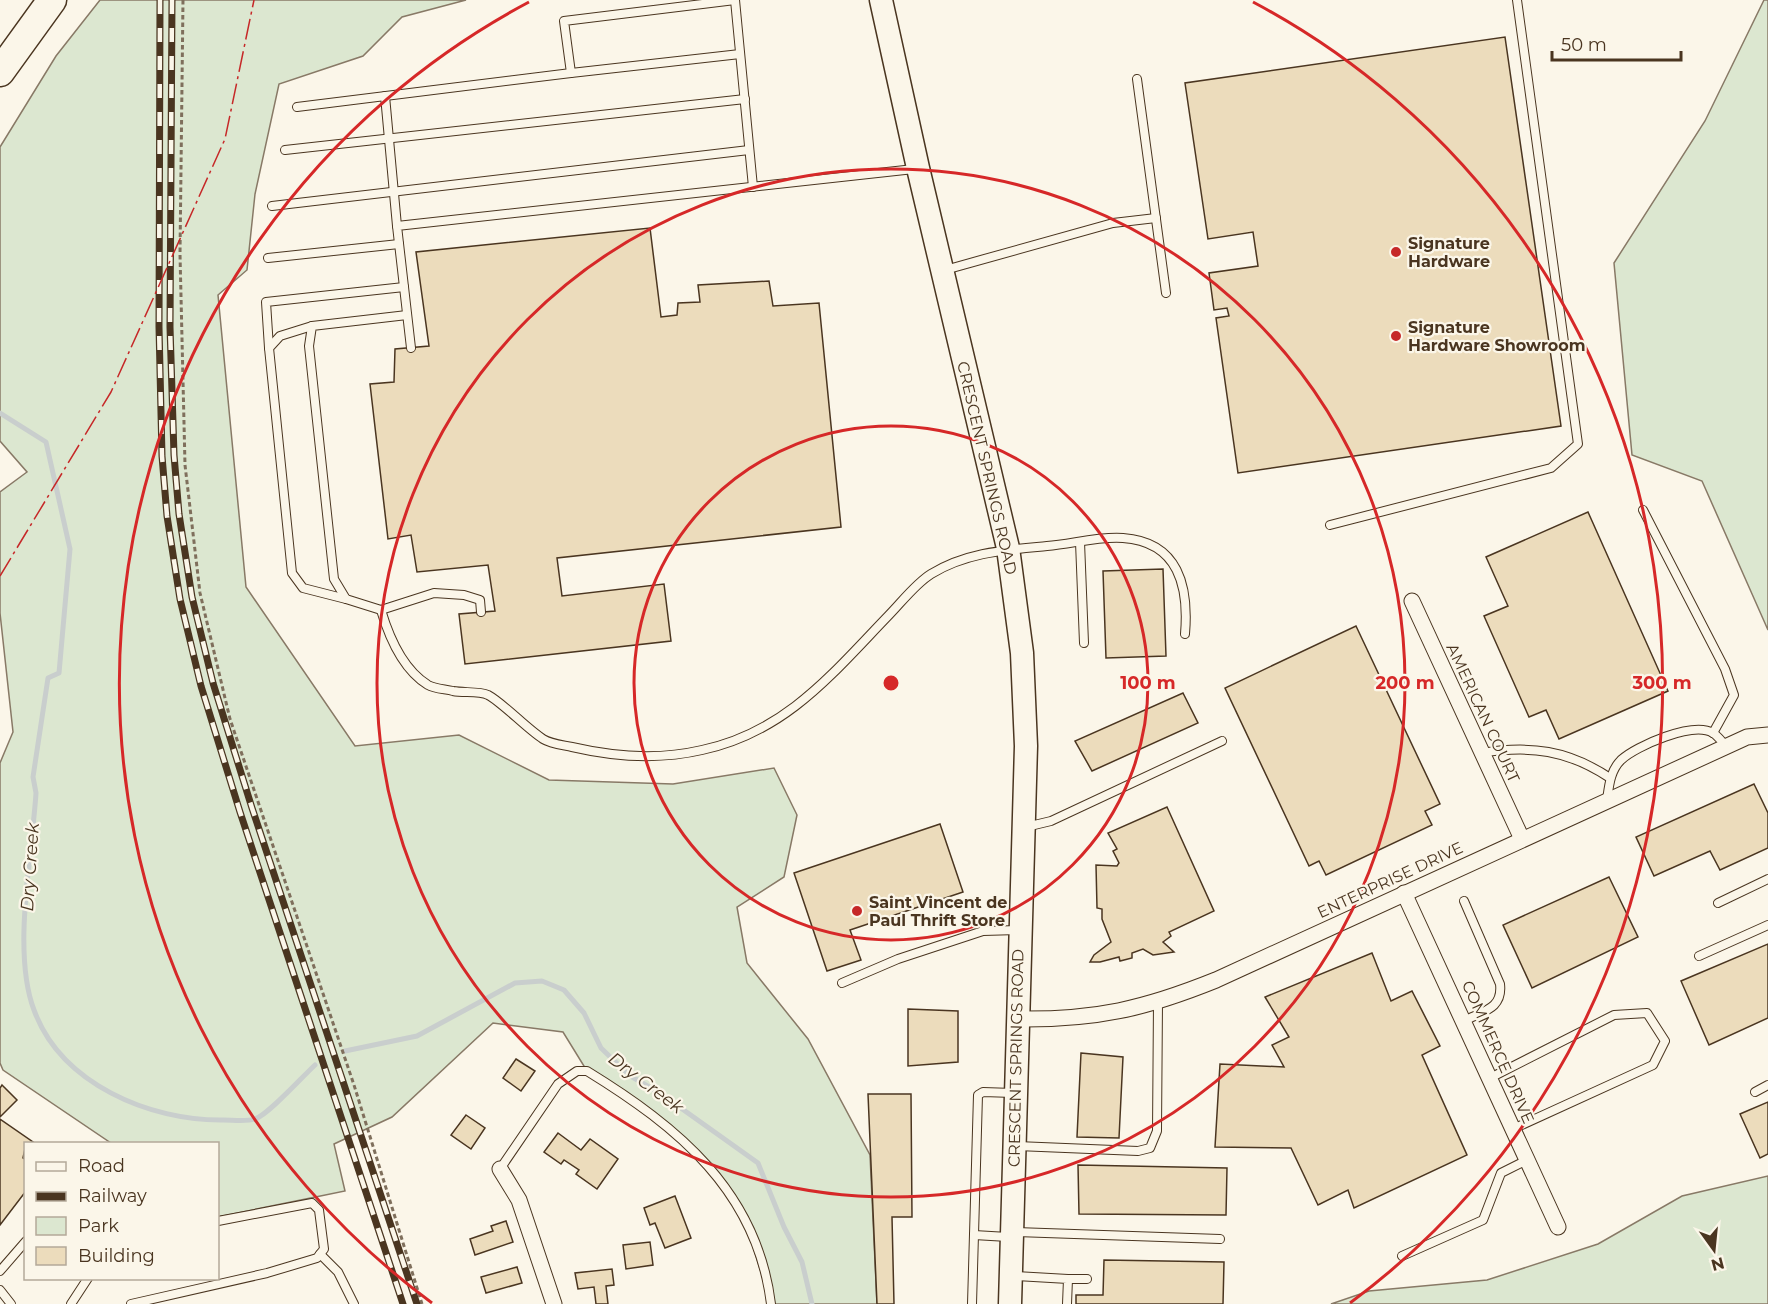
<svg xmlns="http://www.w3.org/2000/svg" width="1768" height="1304" viewBox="0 0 1768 1304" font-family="Montserrat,sans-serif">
<rect width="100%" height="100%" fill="#fbf6e9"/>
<!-- green -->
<g fill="#dce7d0" stroke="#887966" stroke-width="1.5">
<polygon points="100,0 466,0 402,17 363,56 279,84 255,194 247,270 218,295 246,587 355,746 459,735 549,780 673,784 774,768 797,815 784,877 737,907 747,963 808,1039 870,1155 877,1304 771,1304 745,1221 702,1157 587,1071 563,1032 493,1023 392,1117 334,1144 345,1191 218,1217 218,1144 111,1143 3,1070 0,1063 0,763 13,732 0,613 0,492 27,472 0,441 0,147 56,56"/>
<polygon points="1764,0 1768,0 1768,630 1702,481 1632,455 1614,263 1705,121"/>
<polygon points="1768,1176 1768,1304 1331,1304 1369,1291 1487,1280 1598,1244 1682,1196"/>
</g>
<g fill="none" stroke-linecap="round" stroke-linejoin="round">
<!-- stream -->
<g stroke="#c9cecd" stroke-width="5">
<path d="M0 413 46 442 70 549 59 673 48 678 33 777 36 793C32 856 12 952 34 1010 61 1084 150 1121 223 1120 233 1120 246 1122 255 1119 268 1115 302 1077 315 1065"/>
<polyline points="345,1051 417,1036 515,983 542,981 564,990 584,1013 601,1048 629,1075 664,1096 758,1163 784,1227 802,1262 812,1304"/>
</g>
</g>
<!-- building -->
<g fill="#ecdcbc" stroke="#4a3520" stroke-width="1.5">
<polygon points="1505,37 1561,426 1238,473 1216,318 1229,316 1227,308 1214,310 1209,273 1258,266 1253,232 1208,239 1185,83"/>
<polygon points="650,228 661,317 677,315 678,303 700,302 698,285 769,281 773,306 819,303 841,527 557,558 562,596 664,584 671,641 465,664 459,614 495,611 488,565 417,572 411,535 388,539 370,384 394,382 395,349 429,346 416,252"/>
<polygon points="1588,512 1668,691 1559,739 1546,710 1529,717 1484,616 1508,606 1486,557"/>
<polygon points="1163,569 1166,656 1106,658 1103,571"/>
<polygon points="1356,626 1440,804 1425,811 1432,825 1326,875 1319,861 1309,866 1225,688"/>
<polygon points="1183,693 1198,723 1092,771 1075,741"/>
<polygon points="1754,784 1768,813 1768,848 1720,870 1710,851 1654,876 1636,837"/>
<polygon points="1167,807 1214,911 1169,932 1171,936 1163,942 1174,952 1153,955 1143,949 1132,953 1132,958 1120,961 1119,957 1100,962 1090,962 1094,955 1111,942 1102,919 1102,909 1097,908 1096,865 1117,866 1119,863 1113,851 1117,849 1108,833"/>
<polygon points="940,824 963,892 850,930 861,960 827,971 794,873"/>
<polygon points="1609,877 1638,937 1532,988 1503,925"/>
<polygon points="1768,944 1768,1018 1709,1045 1681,981"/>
<polygon points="1372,953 1391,1001 1412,991 1440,1046 1422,1055 1467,1155 1354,1208 1348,1190 1318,1205 1291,1148 1215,1147 1220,1064 1284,1067 1272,1045 1289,1037 1265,997"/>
<polygon points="908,1009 958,1011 958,1062 908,1066"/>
<polygon points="1081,1053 1123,1057 1119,1138 1077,1137"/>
<polygon points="516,1059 535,1071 521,1091 503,1078"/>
<polygon points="2,1085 17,1100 0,1117 0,1088"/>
<polygon points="868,1094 911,1094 912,1217 892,1217 894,1304 877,1304"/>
<polygon points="1768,1102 1768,1154 1760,1158 1740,1114"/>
<polygon points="466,1115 485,1128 471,1149 451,1135"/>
<polygon points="0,1119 33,1142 26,1144 23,1158 26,1160 26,1191 0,1225"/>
<polygon points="558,1133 581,1150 590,1139 618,1159 597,1189 576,1174 579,1170 564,1160 561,1164 544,1152"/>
<polygon points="1078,1165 1227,1168 1226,1215 1079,1214"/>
<polygon points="675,1196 691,1238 665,1248 655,1223 650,1225 644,1208"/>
<polygon points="506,1221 513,1242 475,1255 470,1239 493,1231 491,1226"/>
<polygon points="650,1242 653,1265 626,1269 623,1245"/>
<polygon points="1104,1260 1224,1262 1223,1304 1076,1304 1076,1295 1103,1295"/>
<polygon points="517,1267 522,1283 486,1293 481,1277"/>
<polygon points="612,1269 614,1285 606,1286 608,1304 596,1304 594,1287 578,1289 575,1273"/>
</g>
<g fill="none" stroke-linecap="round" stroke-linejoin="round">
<defs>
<g id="lane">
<polyline points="735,0 753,187"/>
<polyline points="571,73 740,54"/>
<polyline points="1137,79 1166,293"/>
<polyline points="385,96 397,226"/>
<polyline points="297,107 571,73 564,21 735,0"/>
<polyline points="285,150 745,99"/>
<polyline points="272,206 749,150"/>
<polyline points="268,258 399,244"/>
<polyline points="945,270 1113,223 1156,218"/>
<polyline points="407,315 312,326 309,346 334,579 346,599 381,610 434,593 464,595 480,600 481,612"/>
<polyline points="312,326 280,336 269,348 292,573 303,588 346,599"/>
<polyline points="269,348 266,302 404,287"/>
<polyline points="411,348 397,226 914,169"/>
<polyline points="1643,510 1725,669 1734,695 1713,733"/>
<polyline points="1330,525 1551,468 1578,444 1517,0"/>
<polyline points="1080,542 1084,643"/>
<path d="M381 610C389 637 402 669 428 685 435 689 445 689 453 691 463 693 479 691 488 695 503 703 526 728 543 739 551 744 563 745 572 747 615 757 659 760 702 750 786 732 832 674 888 616 901 603 915 584 931 574 967 552 1006 550 1047 546 1072 544 1099 536 1123 538 1179 542 1189 587 1185 634"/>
<path d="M1482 753C1530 745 1568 750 1610 778"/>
<path d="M1607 800C1609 786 1610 771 1621 760 1636 746 1693 721 1713 733 1718 736 1722 742 1726 746"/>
<polyline points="1026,827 1051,821 1222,741"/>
<path d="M1464 901 1500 984C1503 1009 1483 1011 1464 1021"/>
<polyline points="1718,903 1768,879"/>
<polyline points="1699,956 1768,925"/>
<polyline points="842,983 898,959 983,931 1018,930"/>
<polyline points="1490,1078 1614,1015 1647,1013 1665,1041 1653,1065 1513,1129"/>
<polyline points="1755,1092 1768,1085"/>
<polyline points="1017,1146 1138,1151 1150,1148 1157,1131 1158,1002"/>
<path d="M500 1169 558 1084 577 1071H587C678 1127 757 1191 771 1304"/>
<polyline points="1015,1232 1220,1239"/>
<polyline points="974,1235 1008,1237"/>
<polyline points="320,1254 338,1272 354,1304"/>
<polyline points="1402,1256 1483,1220 1501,1173 1527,1160"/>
<polyline points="0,1271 26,1241"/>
<polyline points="1014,1276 1068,1279 1067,1304"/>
<polyline points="1068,1279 1087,1279"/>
<polyline points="0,1290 11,1304"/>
<polyline points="71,1304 88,1278"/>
<polyline points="131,1304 267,1273 317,1258 324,1249 319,1210 312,1203 218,1221"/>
<polyline points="972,1304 978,1095 983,1092 1013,1093"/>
</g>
<g id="street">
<polyline points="1412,601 1522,839"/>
<polyline points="1404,893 1558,1227"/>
<path d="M1017 1019C1096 1020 1144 1009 1216 980L1747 737 1768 735"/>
<polyline points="500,1169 519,1200 554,1304"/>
</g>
<polyline id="secondary" points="881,0 918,168 1008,548 1022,653 1026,746 1010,1304"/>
<polyline id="highway" points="0,72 52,0"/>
</defs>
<!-- lane casing -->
<use href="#lane" stroke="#4a3520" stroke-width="10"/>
<!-- street casing -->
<use href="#street" stroke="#4a3520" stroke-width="17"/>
<!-- secondary casing -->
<use href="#secondary" stroke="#4a3520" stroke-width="25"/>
<!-- highway casing -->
<use href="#highway" stroke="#4a3520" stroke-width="31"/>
<!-- path -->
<polyline stroke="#7f6f5c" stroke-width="3" stroke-dasharray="4.5 3" stroke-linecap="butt" points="183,0 180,254 185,465 200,593 230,719 354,1085 422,1304"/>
<!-- lane -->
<use href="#lane" stroke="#fbf6e9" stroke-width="8"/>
<!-- street -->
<use href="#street" stroke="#fbf6e9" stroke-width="15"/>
<!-- secondary -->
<use href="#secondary" stroke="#fbf6e9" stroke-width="22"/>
<!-- highway -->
<use href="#highway" stroke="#fbf6e9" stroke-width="28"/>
<defs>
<g id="rail">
<polyline points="160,0 159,327 162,456 167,516 180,599 201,686 240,812 403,1304"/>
<polyline points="172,0 170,327 174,455 179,514 192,597 213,683 252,808 417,1304"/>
</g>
</defs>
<!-- rail casing -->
<use href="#rail" stroke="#4a3520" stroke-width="7"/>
<!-- rail -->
<use href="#rail" stroke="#fbf6e9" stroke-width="4.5" stroke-dasharray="14" stroke-linecap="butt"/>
<!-- power -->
<polyline stroke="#c62828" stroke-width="1.5" stroke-dasharray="21 4.5 3 4.5" stroke-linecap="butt" points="0,576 111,392 225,139 254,0"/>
</g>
<!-- distance rings -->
<g fill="none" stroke="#d62828" stroke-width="3">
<circle cx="891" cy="683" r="257"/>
<circle cx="891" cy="683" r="514"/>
<path d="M432 1303A771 771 0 0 1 529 2M1253 2A771 771 0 0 1 1350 1303"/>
</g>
<!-- markers -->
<g fill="#c62828" stroke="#fbf6e9" stroke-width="2">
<circle cx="1396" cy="252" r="6"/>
<circle cx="1396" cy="336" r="6"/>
<circle cx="857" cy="911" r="6"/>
</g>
<g text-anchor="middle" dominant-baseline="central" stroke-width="4.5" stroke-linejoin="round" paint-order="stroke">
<!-- poi labels -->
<g font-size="16" font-weight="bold" fill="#4a3520" stroke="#fbf6e9" text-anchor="start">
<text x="1408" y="243">Signature<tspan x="1408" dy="18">Hardware</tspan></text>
<text x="1408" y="327">Signature<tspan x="1408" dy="18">Hardware Showroom</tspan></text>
<text x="869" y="902">Saint Vincent de<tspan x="869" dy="18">Paul Thrift Store</tspan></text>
</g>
<!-- street labels -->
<g font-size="16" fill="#4a3520" stroke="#fbf6e9">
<text transform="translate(987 468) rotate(77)">CRESCENT SPRINGS ROAD</text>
<text transform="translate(1483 713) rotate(65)">AMERICAN COURT</text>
<text transform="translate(1390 880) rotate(-25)">ENTERPRISE DRIVE</text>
<text transform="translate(1498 1052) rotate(66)">COMMERCE DRIVE</text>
<text transform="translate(1016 1058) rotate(-89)">CRESCENT SPRINGS ROAD</text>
</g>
<!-- water labels -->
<g font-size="18" font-style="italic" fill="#4a3520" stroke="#fbf6e9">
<text transform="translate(30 867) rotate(-86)">Dry Creek</text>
<text transform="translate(646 1083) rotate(37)">Dry Creek</text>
</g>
</g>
<circle cx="891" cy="683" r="9" fill="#d62828" stroke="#fbf6e9" stroke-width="3"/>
<g font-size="18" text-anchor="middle" font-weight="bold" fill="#d62828" stroke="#fbf6e9" stroke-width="4.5" stroke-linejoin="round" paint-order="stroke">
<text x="1148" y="689">100 m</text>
<text x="1405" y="689">200 m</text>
<text x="1662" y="689">300 m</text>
</g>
<!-- legend -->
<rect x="24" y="1142" width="195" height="138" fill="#fbf6e9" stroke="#b4a999" stroke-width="1.5"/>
<rect x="36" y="1162" width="30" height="9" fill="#fbf6e9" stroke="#b4a999" stroke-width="1.5"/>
<text x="78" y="1172" font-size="18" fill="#4a3520">Road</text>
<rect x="36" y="1192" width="30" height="9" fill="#4a3520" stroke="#b4a999" stroke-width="1.5"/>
<text x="78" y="1202" font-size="18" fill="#4a3520">Railway</text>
<rect x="36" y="1217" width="30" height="18" fill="#dce7d0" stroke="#b4a999" stroke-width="1.5"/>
<text x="78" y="1232" font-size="18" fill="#4a3520">Park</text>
<rect x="36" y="1247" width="30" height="18" fill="#ecdcbc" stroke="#b4a999" stroke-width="1.5"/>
<text x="78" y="1262" font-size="18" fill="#4a3520">Building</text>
<!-- north arrow -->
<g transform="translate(1714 1250) rotate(165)" stroke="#fbf6e9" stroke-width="4.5" paint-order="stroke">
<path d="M0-4.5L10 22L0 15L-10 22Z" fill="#4a3520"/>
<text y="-9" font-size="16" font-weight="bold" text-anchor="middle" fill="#4a3520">N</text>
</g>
<!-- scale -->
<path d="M1552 51v9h129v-9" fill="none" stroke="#4a3520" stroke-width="3"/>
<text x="1561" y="51" font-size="18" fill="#4a3520" stroke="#fbf6e9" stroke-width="4.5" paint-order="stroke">50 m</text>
</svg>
